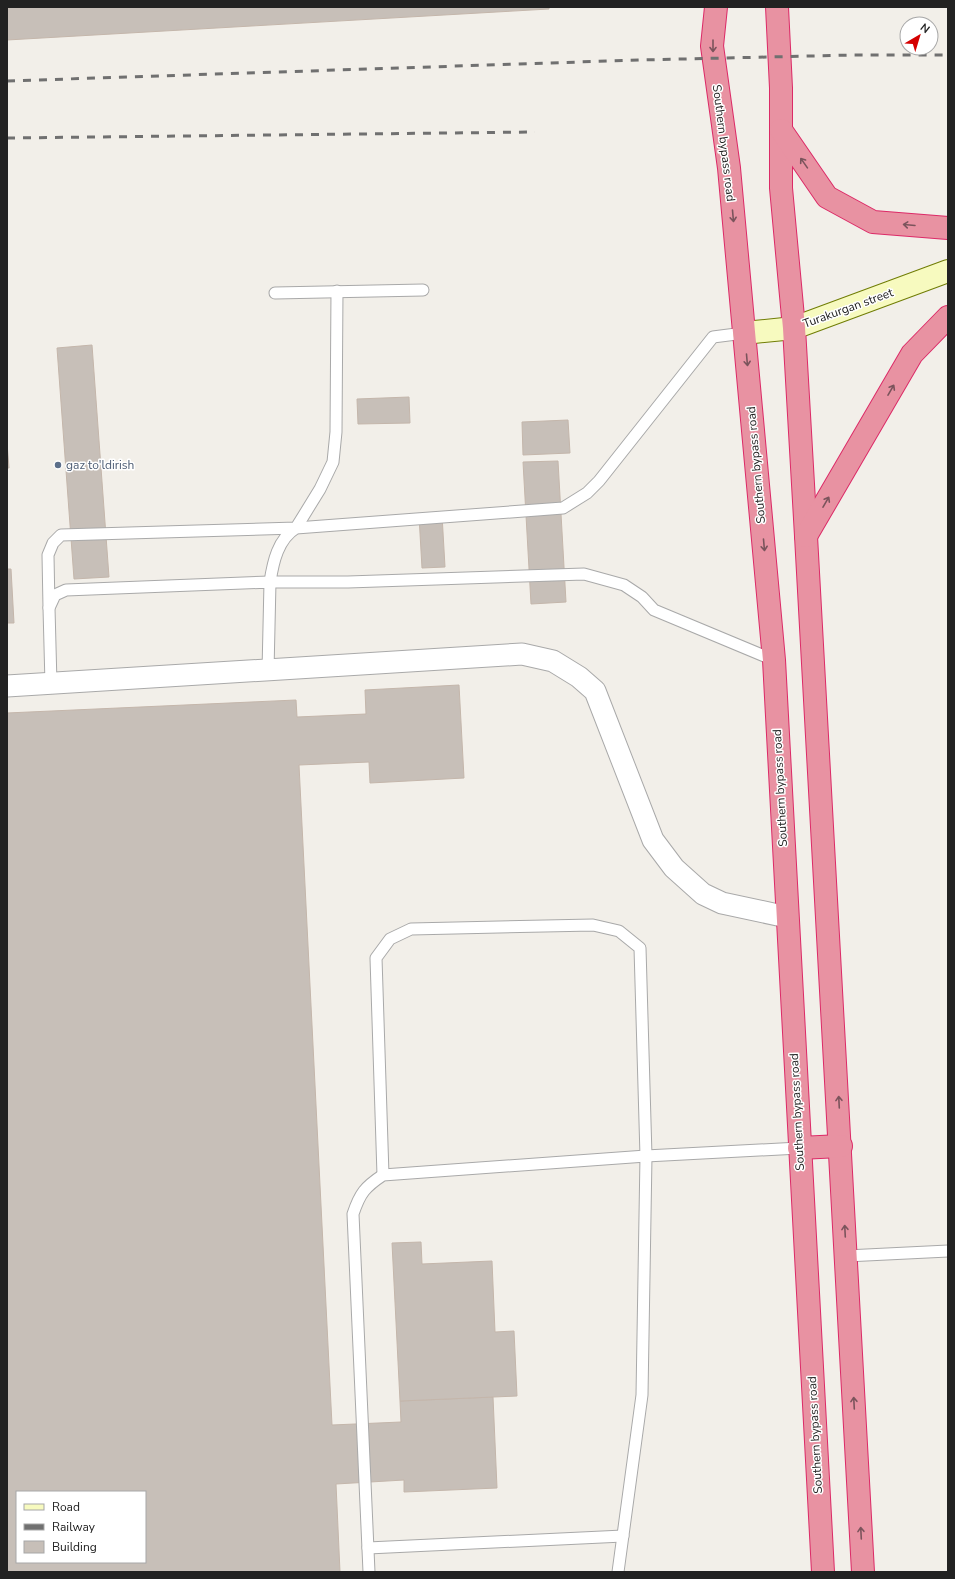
<svg xmlns="http://www.w3.org/2000/svg" width="955" height="1579" viewBox="0 0 955 1579" font-family="'Nunito Sans',sans-serif">
<rect width="100%" height="100%" fill="#f2efe9"/>
<!-- building -->
<g fill="#c7bfb8" stroke="#c4b6ab" fill-rule="evenodd">
<polygon points="7,7 549,7 549,9 7,40"/>
<polygon points="92,345 109,577 74,579 57,348"/>
<polygon points="409,397 410,423 358,424 357,399"/>
<polygon points="568,420 570,453 523,455 522,422"/>
<polygon points="7,443 9,468 7,468"/>
<polygon points="558,461 566,602 531,604 523,462"/>
<polygon points="442,515 445,567 422,568 419,516"/>
<polygon points="7,569 11,569 14,623 7,623"/>
<path d="M459 685 464 778 370 783 369 762 299 765 332 1425 401 1422 400 1401 493 1397 497 1488 404 1492V1480L336 1484 340 1572H7V713L296 700 297 717 366 714 365 690ZM17 1492H145V1562H17Z"/>
<polygon points="421,1242 422,1264 492,1261 495,1332 514,1331 517,1396 400,1401 392,1243"/>
</g>
<g fill="none" stroke-linecap="round" stroke-linejoin="round">
<defs>
<g id="lane">
<polyline points="275,293 423,290"/>
<path d="M744 333 713 337 599 481 587 493 563 508 296 528C278 539 273 562 270 582H348L584 574 624 585 642 597 654 610 774 660"/>
<polyline points="49,608 48,555 53,543 61,535 296,528 320,489 333,462 336,432 337,291"/>
<polyline points="51,684 49,608 55,595 66,590 270,582 268,671"/>
<polyline points="383,1175 376,958 390,939 411,929 593,925 619,931 640,948 646,1156 642,1395 618,1572"/>
<polyline points="846,1256 948,1251"/>
<polyline points="368,1548 623,1536"/>
<path d="M369 1572 353 1214C360 1193 365 1187 383 1175L646 1156 799 1148"/>
</g>
<polyline id="street" points="7,686 522,654 553,661 579,677 595,691 653,840 674,868 703,894 722,903 787,917"/>
<polyline id="secondary" points="744,333 794,328 948,271"/>
<g id="highway">
<polyline points="716,7 712,46 729,168 774,660 823,1572"/>
<polyline points="777,7 781,88 781,188 794,328 806,536 863,1572"/>
<polyline points="781,130 827,197 873,222 948,228"/>
<polyline points="806,536 912,354 948,317"/>
<polyline points="799,1148 841,1146"/>
</g>
</defs>
<!-- lane casing -->
<use href="#lane" stroke="#a9a9a9" stroke-width="13"/>
<!-- street casing -->
<use href="#street" stroke="#a9a9a9" stroke-width="23"/>
<!-- secondary casing -->
<use href="#secondary" stroke="#707d05" stroke-width="24"/>
<!-- highway casing -->
<use href="#highway" stroke="#dc2a67" stroke-width="24"/>
<!-- lane -->
<use href="#lane" stroke="#fff" stroke-width="11"/>
<!-- street -->
<use href="#street" stroke="#fff" stroke-width="21"/>
<!-- secondary -->
<use href="#secondary" stroke="#f7fabf" stroke-width="22"/>
<!-- highway -->
<use href="#highway" stroke="#e892a2" stroke-width="22"/>
<!-- rail -->
<g stroke="#707070" stroke-width="3" stroke-dasharray="8 8" stroke-linecap="butt">
<polyline points="7,81 639,60 854,55 948,55"/>
<polyline points="7,138 535,132"/>
</g>
</g>
<!-- one-way arrows -->
<defs><path id="oneway-shaft" d="M-6 0H5M1.5-3L5.5 0L1.5 3" fill="none" stroke-width="1.6" stroke-linecap="round" stroke-linejoin="round"/></defs>
<g stroke="#7b545c">
<use href="#oneway-shaft" transform="translate(713 46) rotate(90)"/>
<use href="#oneway-shaft" transform="translate(804 163) rotate(-125)"/>
<use href="#oneway-shaft" transform="translate(733 216) rotate(85)"/>
<use href="#oneway-shaft" transform="translate(909 225) rotate(-175)"/>
<use href="#oneway-shaft" transform="translate(747 360) rotate(85)"/>
<use href="#oneway-shaft" transform="translate(891 390) rotate(-60)"/>
<use href="#oneway-shaft" transform="translate(826 502) rotate(-60)"/>
<use href="#oneway-shaft" transform="translate(764 545) rotate(85)"/>
<use href="#oneway-shaft" transform="translate(839 1102) rotate(-93)"/>
<use href="#oneway-shaft" transform="translate(845 1231) rotate(-93)"/>
<use href="#oneway-shaft" transform="translate(854 1403) rotate(-93)"/>
<use href="#oneway-shaft" transform="translate(861 1533) rotate(-93)"/>
</g>
<!-- markers -->
<circle fill="#5c6f8a" stroke="#fff" stroke-width="1.5" cx="58" cy="465" r="4"/>
<g text-anchor="middle" dominant-baseline="central" stroke-width="3" stroke-linejoin="round" paint-order="stroke">
<!-- street labels -->
<g font-size="12" fill="#222" stroke="#fff">
<text transform="translate(724 143) rotate(83)">Southern bypass road</text>
<text transform="translate(848 308) rotate(-20)">Turakurgan street</text>
<text transform="translate(756 465) rotate(-95)">Southern bypass road</text>
<text transform="translate(780 788) rotate(-93)">Southern bypass road</text>
<text transform="translate(797 1112) rotate(-93)">Southern bypass road</text>
<text transform="translate(815 1435) rotate(-93)">Southern bypass road</text>
</g>
<!-- service labels -->
<g font-size="12" fill="#4e5e75" stroke="#fff" text-anchor="start">
<text x="66" y="465">gaz to'ldirish</text>
</g>
</g>
<!-- border -->
<rect width="955" height="1579" fill="none" stroke="#222222" stroke-width="16"/>
<!-- legend -->
<rect x="16" y="1491" width="130" height="72" fill="#ffffff" stroke="#a7a7a7"/>
<rect x="24" y="1504" width="20" height="6" fill="#f7fabf" stroke="#a7a7a7"/>
<text x="52" y="1511" font-size="12" fill="#222222">Road</text>
<rect x="24" y="1524" width="20" height="6" fill="#707070" stroke="#a7a7a7"/>
<text x="52" y="1531" font-size="12" fill="#222222">Railway</text>
<rect x="24" y="1541" width="20" height="12" fill="#c7bfb8" stroke="#a7a7a7"/>
<text x="52" y="1551" font-size="12" fill="#222222">Building</text>
<!-- north arrow -->
<g transform="translate(919 36) rotate(38)"><circle r="19" fill="#ffffff" stroke="#a7a7a7"/>
<path d="M0-3L7 15L0 10L-7 15Z" fill="#d40000"/>
<text y="-6" font-size="11" font-weight="bold" text-anchor="middle" fill="#222222">N</text>
</g>
</svg>
